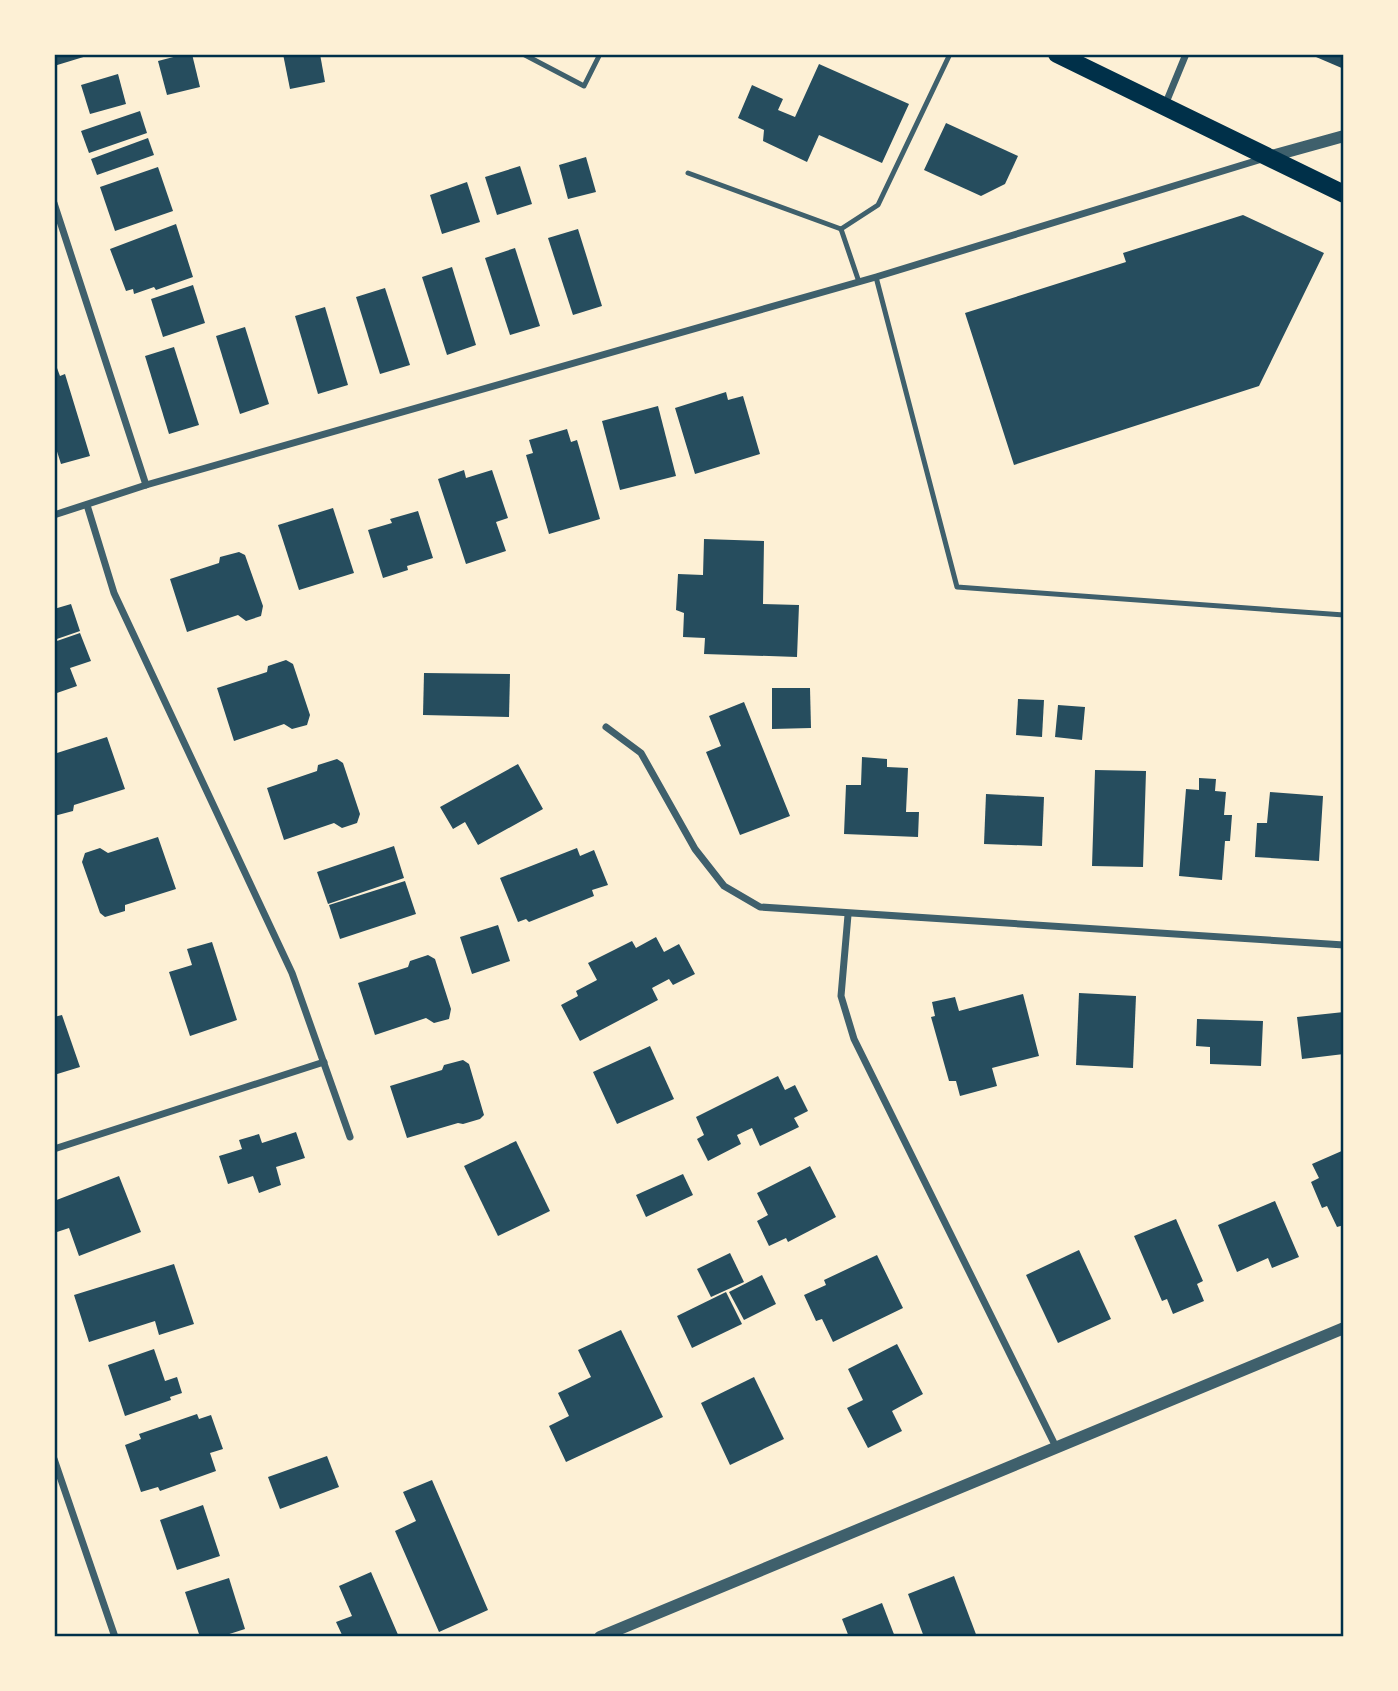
<svg xmlns="http://www.w3.org/2000/svg" width="1398" height="1691" viewBox="0 0 1398 1691" font-family="Cabin,sans-serif">
<rect width="100%" height="100%" fill="#fdf0d5"/>
<!-- building -->
<g fill="#264d5e">
<polygon points="54,54 90,54 90,55 54,66"/>
<polygon points="185,54 192,54 200,87 167,95 158,61"/>
<polygon points="283,54 320,54 325,82 290,89"/>
<polygon points="1309,54 1344,54 1344,69"/>
<polygon points="819,64 909,104 882,163 819,135 807,162 763,141 764,130 738,118 752,85 783,99 778,110 795,117"/>
<polygon points="118,74 126,104 90,114 81,85"/>
<polygon points="140,111 147,133 89,153 81,131"/>
<polygon points="946,123 1018,156 1005,184 981,196 924,170"/>
<polygon points="148,138 154,155 97,175 91,159"/>
<polygon points="586,157 596,192 568,199 559,165"/>
<polygon points="520,166 532,204 497,215 485,177"/>
<polygon points="158,167 173,211 115,231 100,187"/>
<polygon points="467,182 480,222 442,234 430,195"/>
<polygon points="1243,215 1324,253 1259,386 1014,465 965,313 1126,262 1123,253"/>
<polygon points="176,224 193,277 156,290 154,287 134,294 133,289 126,291 110,249"/>
<polygon points="578,229 602,306 573,315 548,238"/>
<polygon points="515,248 540,326 510,335 485,258"/>
<polygon points="452,267 476,345 447,355 422,277"/>
<polygon points="193,285 205,323 163,337 151,299"/>
<polygon points="385,288 410,365 380,374 356,297"/>
<polygon points="325,307 348,385 318,394 295,316"/>
<polygon points="245,327 269,404 240,414 216,336"/>
<polygon points="174,347 199,425 169,434 145,356"/>
<polygon points="54,360 60,376 65,374 90,456 61,464 54,442"/>
<polygon points="726,392 728,400 743,396 760,454 695,474 675,408"/>
<polygon points="658,406 676,476 620,490 602,421"/>
<polygon points="567,429 571,442 577,440 600,519 549,534 526,455 533,453 529,440"/>
<polygon points="464,470 466,478 492,470 508,518 496,522 506,551 466,564 438,479"/>
<polygon points="333,508 354,573 299,590 278,525"/>
<polygon points="418,511 433,558 407,566 408,570 383,578 368,530 392,523 390,519"/>
<polygon points="704,539 764,541 763,604 799,605 797,657 704,654 705,638 683,637 684,613 676,610 678,574 703,575"/>
<polygon points="239,552 245,555 263,606 261,616 246,621 238,615 187,632 170,579 219,563 220,557"/>
<polygon points="71,604 80,631 54,640 54,609"/>
<polygon points="80,633 91,661 70,668 77,686 54,694 54,642"/>
<polygon points="286,660 293,664 310,715 307,725 292,729 284,724 234,741 217,688 267,672 268,666"/>
<polygon points="424,673 510,674 509,717 423,715"/>
<polygon points="772,688 810,688 811,728 772,729"/>
<polygon points="1018,699 1044,700 1042,737 1016,735"/>
<polygon points="744,702 790,816 740,835 706,752 721,746 709,716"/>
<polygon points="1058,705 1085,707 1082,740 1055,737"/>
<polygon points="107,737 125,789 74,805 73,811 54,816 54,751 57,753"/>
<polygon points="862,757 887,759 887,767 908,768 906,812 919,812 918,837 844,834 846,785 861,785"/>
<polygon points="337,759 343,763 360,814 357,823 342,828 334,823 284,840 267,788 317,771 318,765"/>
<polygon points="518,764 543,809 478,845 465,822 453,829 440,807"/>
<polygon points="1095,770 1146,771 1143,867 1092,866"/>
<polygon points="1199,778 1216,779 1215,791 1226,792 1224,815 1232,815 1230,841 1225,841 1222,880 1179,876 1186,789 1199,790"/>
<polygon points="1270,792 1323,796 1319,861 1255,857 1257,823 1267,823"/>
<polygon points="986,794 1044,797 1042,846 984,844"/>
<polygon points="158,837 176,889 125,905 125,911 105,917 100,913 82,862 85,853 100,848 108,853"/>
<polygon points="394,846 404,878 328,904 317,872"/>
<polygon points="577,848 580,856 594,850 608,885 592,890 594,896 529,922 526,919 518,922 500,878"/>
<polygon points="405,881 416,914 340,939 329,905"/>
<polygon points="498,925 510,961 472,974 460,937"/>
<polygon points="656,937 664,952 679,944 695,974 673,985 669,979 652,988 658,1000 580,1041 561,1005 578,996 576,991 597,980 588,963 632,941 636,948"/>
<polygon points="212,942 237,1020 190,1036 169,972 192,965 187,949"/>
<polygon points="428,955 435,959 451,1009 449,1019 434,1023 426,1018 375,1035 358,983 408,967 410,961"/>
<polygon points="1079,993 1136,996 1133,1068 1076,1065"/>
<polygon points="1023,994 1039,1056 992,1068 997,1086 960,1096 956,1081 949,1081 931,1017 935,1016 932,1002 955,997 959,1011"/>
<polygon points="1344,1012 1344,1054 1302,1059 1297,1017"/>
<polygon points="62,1015 80,1067 54,1075 54,1017"/>
<polygon points="1197,1019 1263,1021 1261,1066 1210,1064 1210,1047 1196,1046"/>
<polygon points="650,1046 674,1099 617,1124 593,1072"/>
<polygon points="463,1060 469,1064 484,1115 480,1119 463,1124 458,1123 407,1138 390,1086 442,1070 444,1065"/>
<polygon points="778,1076 785,1090 795,1085 808,1111 794,1118 799,1127 760,1146 752,1128 737,1135 741,1144 708,1161 697,1139 704,1135 696,1117"/>
<polygon points="296,1132 305,1158 276,1167 281,1185 259,1193 253,1176 228,1184 219,1156 242,1149 239,1140 259,1134 262,1143"/>
<polygon points="516,1141 550,1211 498,1236 464,1166"/>
<polygon points="1344,1150 1344,1225 1337,1227 1327,1206 1322,1208 1311,1182 1319,1178 1312,1164"/>
<polygon points="810,1166 836,1217 788,1242 786,1238 769,1246 757,1221 768,1215 757,1193"/>
<polygon points="683,1174 693,1195 646,1217 636,1195"/>
<polygon points="119,1176 141,1232 79,1256 69,1228 54,1233 54,1201"/>
<polygon points="1275,1201 1299,1257 1272,1268 1268,1258 1237,1272 1218,1225"/>
<polygon points="1176,1219 1203,1281 1197,1284 1204,1301 1173,1314 1167,1299 1162,1301 1134,1236"/>
<polygon points="1079,1250 1111,1319 1058,1343 1026,1275"/>
<polygon points="730,1253 744,1282 711,1297 697,1269"/>
<polygon points="877,1255 903,1308 833,1342 822,1319 816,1321 804,1295 826,1285 824,1280"/>
<polygon points="174,1264 194,1324 159,1335 155,1321 89,1342 74,1295"/>
<polygon points="762,1275 776,1304 744,1320 729,1292"/>
<polygon points="726,1292 742,1324 692,1348 677,1316"/>
<polygon points="621,1330 663,1417 566,1462 549,1426 569,1416 558,1393 591,1377 578,1350"/>
<polygon points="897,1344 923,1394 892,1411 902,1431 868,1448 847,1408 863,1400 848,1369"/>
<polygon points="154,1349 165,1381 177,1377 182,1393 170,1397 171,1400 125,1416 108,1365"/>
<polygon points="754,1377 784,1439 730,1465 701,1403"/>
<polygon points="197,1414 199,1419 211,1415 223,1449 210,1453 216,1471 160,1491 158,1487 141,1492 125,1445 141,1439 139,1434"/>
<polygon points="327,1456 339,1487 280,1509 268,1477"/>
<polygon points="432,1480 488,1610 439,1632 395,1531 416,1521 403,1492"/>
<polygon points="203,1505 220,1556 177,1570 160,1520"/>
<polygon points="371,1572 399,1637 343,1637 336,1622 352,1616 339,1586"/>
<polygon points="954,1576 977,1637 924,1637 908,1594"/>
<polygon points="229,1578 245,1629 220,1637 200,1637 185,1592"/>
<polygon points="882,1603 895,1637 849,1637 842,1619"/>
</g>
<g fill="none" stroke-linecap="round" stroke-linejoin="round">
<!-- service -->
<g stroke="#3f606c" stroke-width="5">
<polyline points="523,54 584,86 600,54"/>
<polyline points="688,173 841,229"/>
<polyline points="841,229 878,205 950,54"/>
<polyline points="841,229 859,282"/>
<polyline points="876,277 957,587 1344,615"/>
</g>
<!-- minor -->
<g stroke="#3f606c" stroke-width="7">
<polyline points="1165,105 1186,54"/>
<polyline points="54,203 146,485"/>
<polyline points="87,505 114,593 292,973 350,1137"/>
<polyline points="54,515 146,485 876,277 1262,159"/>
<polyline points="606,727 641,753 695,849 724,886 760,907 1344,945"/>
<polyline points="848,915 841,996 854,1039 1056,1447"/>
<polyline points="54,1149 324,1062"/>
<polyline points="54,1459 115,1637"/>
</g>
<!-- tertiary -->
<g stroke="#3f606c" stroke-width="12">
<polyline points="1268,157 1344,136"/>
<polyline points="600,1637 1344,1328"/>
</g>
<!-- primary -->
<polyline stroke="#003049" stroke-width="18" points="1057,54 1344,194"/>
</g>
<!-- border -->
<rect width="1398" height="1691" fill="none" stroke="#fdf0d5" stroke-width="112"/>
<rect x="56" y="56" width="1286" height="1579" fill="none" stroke="#003049" stroke-width="2.5"/>
</svg>
